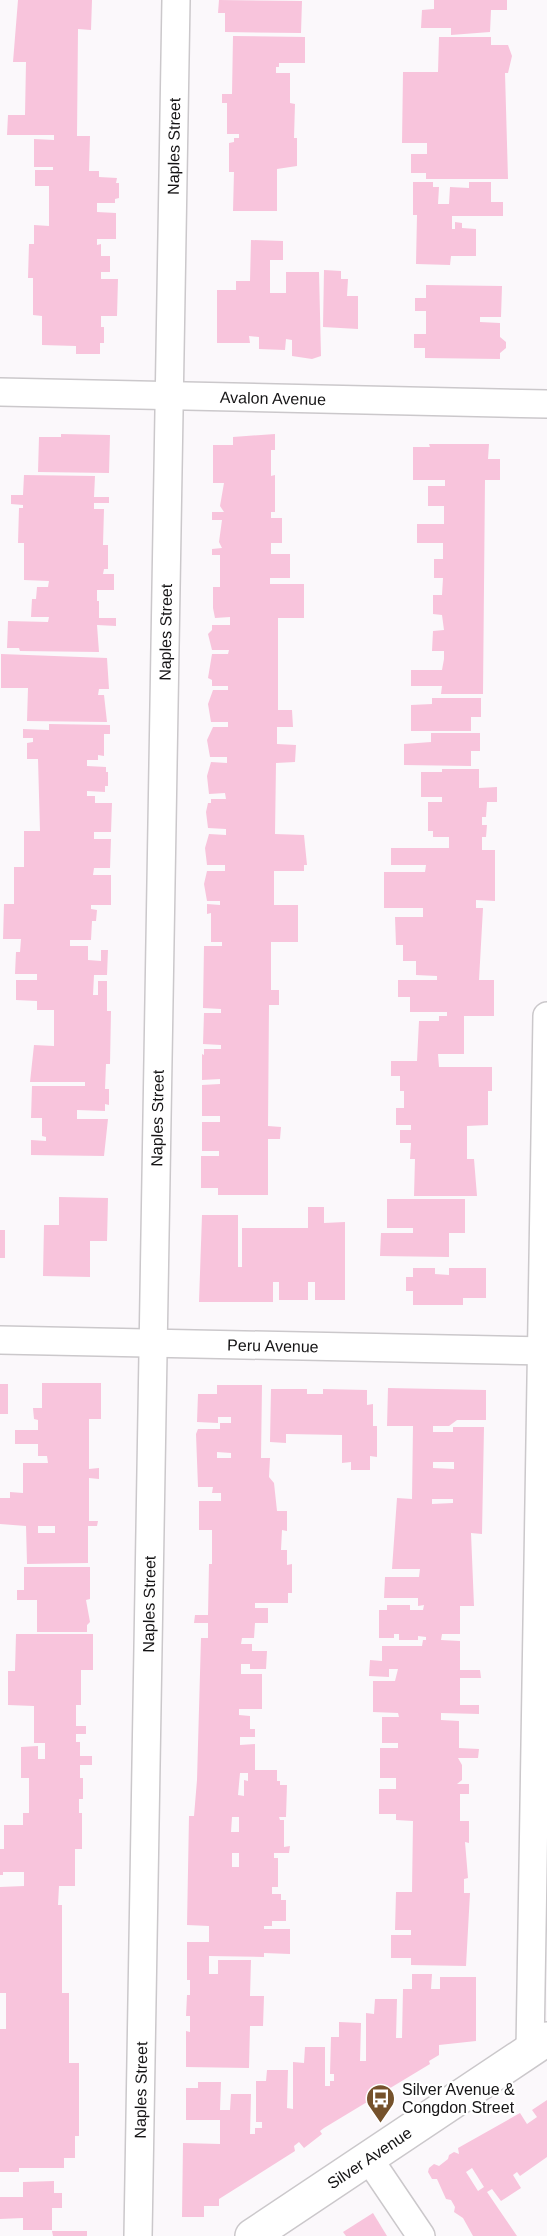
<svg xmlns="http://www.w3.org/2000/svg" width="547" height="2236" viewBox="0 0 547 2236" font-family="Helvetica,sans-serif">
<rect width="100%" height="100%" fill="#fbf8fb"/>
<!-- building -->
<g fill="#f8c4dc" fill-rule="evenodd">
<polygon points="18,0 92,0 91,30 78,29 77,136 90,136 89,171 99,171 99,177 117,178 116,183 119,183 119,198 115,199 115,203 97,203 97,212 116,213 116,239 97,239 97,245 101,244 101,256 110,256 110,272 101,272 101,279 118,279 117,316 101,316 101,327 104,327 104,343 100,343 100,354 76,354 76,346 42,345 42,316 33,315 33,278 28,278 29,244 34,244 34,225 49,226 49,186 35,186 35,170 53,170 53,167 34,167 34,139 54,140 54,135 7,135 8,115 25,115 26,62 13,62"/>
<polygon points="219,0 302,1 301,33 225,32 225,13 218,13"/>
<polygon points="434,0 507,0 507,10 491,10 490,32 451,35 451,28 421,28 422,10 434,9"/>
<polygon points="233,36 305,37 305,63 279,63 279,67 276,67 276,73 290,73 290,103 295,104 294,138 297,138 297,166 277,169 277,211 233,211 234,172 229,172 229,143 234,142 234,138 239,138 239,134 227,134 227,103 222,103 222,94 232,94"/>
<polygon points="439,37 491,37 491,45 508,45 512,56 508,73 505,73 508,179 426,179 426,173 411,173 411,154 427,154 427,143 402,143 403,72 438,72"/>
<polygon points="413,182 433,182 433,187 439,187 438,204 449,204 450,187 469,188 469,182 491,182 491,202 503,202 503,216 452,216 452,229 455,229 455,222 462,223 462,228 476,229 476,256 451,256 450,265 416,264 417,215 413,215"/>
<polygon points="251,240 283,241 283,260 270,260 270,293 286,293 286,272 319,272 321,356 312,359 292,356 292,340 286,339 285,350 259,349 259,337 249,336 250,343 217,343 217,290 236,290 236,281 250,281"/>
<polygon points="324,270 341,271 341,279 348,279 347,296 358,296 358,329 323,327"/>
<polygon points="426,285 502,286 501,317 480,317 480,322 500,323 500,337 506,342 506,348 500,353 500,359 425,358 425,348 414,348 414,334 426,334 426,311 415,311 415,298 426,298"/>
<polygon points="61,434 110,435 109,473 38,472 39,437 61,437"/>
<polygon points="275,434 275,450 271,450 271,476 275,475 275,512 271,512 271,518 282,518 282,543 271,543 271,554 290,554 290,578 270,578 270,584 304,584 304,618 278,618 278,710 292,710 293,727 277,727 277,744 296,745 295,762 276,763 275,834 304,835 307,865 304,865 304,871 274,871 274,905 298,905 298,942 271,942 271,990 279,990 279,1005 269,1005 268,1126 281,1127 280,1139 268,1139 268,1195 218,1195 218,1188 201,1188 201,1156 219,1156 219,1151 202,1151 202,1122 220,1122 220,1116 202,1116 202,1085 220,1084 220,1079 202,1080 202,1054 204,1055 204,1049 221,1049 221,1045 203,1044 204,1013 221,1013 221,1009 203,1008 204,946 222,946 222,942 211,942 211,913 207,914 207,904 220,905 220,901 207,901 204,884 207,871 225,871 225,865 207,865 205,848 209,834 226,835 226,829 208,828 206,812 208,803 211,803 211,799 226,799 225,793 209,794 207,776 211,762 227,763 227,757 210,757 207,740 213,727 228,727 228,722 211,722 208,704 213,690 228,690 228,686 212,686 212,680 208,678 212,654 228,654 229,650 212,650 208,634 212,630 212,625 230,625 230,617 215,618 213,608 213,587 220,587 220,555 212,555 212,549 222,548 219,542 222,520 212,520 212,512 224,512 220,506 224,483 213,483 213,445 233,445 233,437"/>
<polygon points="429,444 489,444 488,459 500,459 500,480 485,480 483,694 441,694 442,686 411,686 411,670 442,670 444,659 444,651 432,651 433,631 444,630 442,615 433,614 433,595 442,595 443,578 434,578 434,559 443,559 443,543 417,543 417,524 444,524 444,506 428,506 428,486 445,486 445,480 413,480 413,447 430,447"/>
<polygon points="24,475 95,476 94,497 109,497 109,503 94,503 94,509 104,509 103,545 108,545 108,569 104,569 103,574 114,574 114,590 97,590 97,601 99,601 99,618 116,618 116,626 97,625 99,652 20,651 19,648 7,648 8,621 48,622 49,617 31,617 32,599 36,599 37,587 48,587 49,581 24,580 24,543 18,543 19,508 23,508 23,505 11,504 11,495 23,495"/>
<polygon points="1,654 107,658 109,689 99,689 98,695 104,695 107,722 27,721 28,688 1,688"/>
<polygon points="432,698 481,698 481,717 471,717 471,731 411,731 411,705 432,704"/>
<polygon points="49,724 110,725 110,734 104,734 104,756 98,755 98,760 87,760 87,766 106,767 106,772 108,772 108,786 105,786 105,792 87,791 87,796 95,796 95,803 112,803 111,832 94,832 94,839 111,839 110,868 94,868 93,875 111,875 111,905 91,905 91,909 97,910 96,921 92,921 91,940 70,940 70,946 88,946 88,960 101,961 101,950 108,950 107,975 94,975 93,995 98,995 98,981 107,981 107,1011 111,1011 110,1064 106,1064 105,1089 109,1089 109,1105 105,1104 105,1111 77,1110 77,1119 108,1119 104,1156 31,1155 31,1140 46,1141 46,1137 42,1136 42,1118 31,1118 32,1086 85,1086 85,1082 30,1082 34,1045 54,1046 54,1010 37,1010 37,1001 16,1000 16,980 37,980 37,974 15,974 16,952 20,952 21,939 3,939 4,904 14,904 14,867 24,867 24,831 40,831 38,759 27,759 27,743 33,742 33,738 23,738 23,729 49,730"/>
<polygon points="431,733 480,733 480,751 471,751 471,766 404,765 404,744 431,742"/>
<polygon points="442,769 479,769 479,788 497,787 497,802 487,802 486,817 482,817 482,825 487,825 486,837 482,837 482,850 495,850 495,901 476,900 476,908 483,908 479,980 494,980 494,1016 464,1016 464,1054 438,1054 439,1067 492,1067 492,1091 488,1091 488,1125 467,1126 467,1159 474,1159 477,1196 414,1196 415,1159 410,1159 411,1143 400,1143 400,1130 411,1130 411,1125 396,1125 396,1108 404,1108 404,1091 400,1091 400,1076 391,1076 391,1061 417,1061 419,1021 439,1021 439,1016 447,1016 447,1012 410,1012 410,997 398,997 398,980 437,980 437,976 416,975 416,961 403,961 403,945 396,945 395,917 423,917 423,908 384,908 384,872 425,872 426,865 391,865 391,848 449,848 449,837 433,837 433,831 428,831 428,802 442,802 442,797 421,797 421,772 442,772"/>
<polygon points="59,1197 108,1198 107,1241 90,1241 90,1277 43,1276 44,1225 59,1225"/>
<polygon points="387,1199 465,1199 465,1233 449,1233 449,1257 380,1256 381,1233 413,1233 413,1228 387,1228"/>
<polygon points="308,1207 324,1207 324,1223 345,1222 345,1300 315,1300 315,1282 308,1282 308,1300 279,1300 279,1282 273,1282 273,1302 199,1302 202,1215 238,1215 238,1267 242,1267 242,1228 308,1228"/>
<rect x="0" y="1230" width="5" height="28"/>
<polygon points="413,1268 435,1268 435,1274 449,1275 449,1268 486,1268 486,1298 463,1298 463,1305 413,1305 413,1291 406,1291 406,1277 413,1277"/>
<path d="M42 1383H101V1419H89V1469L99 1468V1479L89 1478V1521H98L97 1526H88V1563L27 1564 26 1526 0 1524V1498H10V1492L23 1493V1463H48L47 1456H38V1444H15V1430H38V1420L34 1419 33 1408H42ZM38 1526H55V1533H38Z"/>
<rect x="0" y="1384" width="8" height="30"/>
<path d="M217 1385H262L261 1458H270L269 1477 274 1483 277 1511H287V1531L282 1530 281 1550H287V1565L292 1564V1593H288V1603H255V1608H268V1623H255L254 1638H242L241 1644H252V1651H267L266 1669H250V1664H241V1674H262V1709H239V1715L250 1716V1729H255V1737H240V1745L255 1744V1770H277V1781H280V1785H287L286 1817H279L280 1820H284V1847L290 1846 289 1853H274V1858H278V1887H272V1894H281V1900H286V1921H272V1926H264V1929H290V1954L264 1953V1957L209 1956V1974H218V1960H251L250 1996H264L263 2026H250L249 2068 186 2067V2031L190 2032V2016H186L187 1995H190V1980H187V1942H209V1926L187 1925 189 1816H194L197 1780 201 1638H208V1623H194L195 1615H208L209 1564H212V1530H199V1501H221V1493H212L213 1487H198L196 1434 198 1429H220V1423H231V1417H218V1423L197 1422 198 1394H217ZM217 1452 231 1453V1458H217ZM240 1773H248V1781L244 1780V1796L238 1795ZM232 1817H239V1832H231ZM232 1853H239V1867H232Z"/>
<path d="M388 1388 486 1390V1420H457L449 1426H433V1432H453V1427H484L482 1534 471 1533 474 1606H460V1634H442L441 1640 460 1641V1670H480L481 1678H460V1705H479V1714L441 1713V1720L459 1721V1748L479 1749 478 1758H458L462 1765V1780L457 1784H469V1794H460V1821H469V1843L465 1842 468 1878 464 1879V1893H470L466 1966 411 1965V1958H391V1935H411V1930H395L396 1892H412L413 1821 396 1820V1814H379V1789H396V1778H380V1748H398V1743H382V1717H399L398 1713 373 1712V1681H395L398 1669H389V1677L369 1676 370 1660 382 1661V1646H422L423 1640H426V1637L418 1636V1640H399V1634H394V1638H379V1610H387V1605H410V1610H423L424 1605 418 1606V1598H384L385 1577H419L420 1569H392L397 1498 412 1499 413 1426H387ZM433 1462H454V1469L433 1468ZM432 1499H453V1503L432 1504Z"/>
<polygon points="271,1389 307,1389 307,1394 323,1394 323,1389 367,1390 367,1405 373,1404 373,1426 377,1426 377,1457 370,1456 370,1470 351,1470 351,1462 342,1463 342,1435 286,1434 286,1443 270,1442"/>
<polygon points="24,1567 90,1567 90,1599 86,1600 90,1622 87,1625 87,1632 37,1632 37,1600 17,1600 17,1590 24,1590"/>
<polygon points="16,1634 93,1634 93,1670 81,1670 81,1705 76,1705 76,1726 86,1726 86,1734 76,1734 76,1742 80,1742 80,1756 92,1756 92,1765 80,1765 80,1778 83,1778 83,1799 79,1799 79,1813 82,1813 82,1849 75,1849 75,1886 59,1886 58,1905 62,1905 62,1993 69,1993 69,2063 79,2063 79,2136 75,2136 75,2158 64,2158 64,2168 19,2168 19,2172 0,2172 0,2029 6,2029 6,1993 0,1993 0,1887 24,1886 24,1872 3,1872 3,1875 0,1875 0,1849 4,1849 4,1825 23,1825 23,1813 29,1813 29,1778 21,1778 21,1747 38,1746 38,1759 45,1759 45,1743 34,1743 34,1706 8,1705 8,1671 15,1671"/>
<polygon points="412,1974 432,1974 431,1989 440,1989 440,1977 476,1977 476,2041 439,2045 439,2055 429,2061 430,2064 324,2128 320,2131 322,2134 304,2148 299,2142 294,2146 295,2151 219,2199 219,2206 204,2206 204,2217 182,2217 183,2143 220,2144 220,2120 186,2120 186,2088 198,2088 198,2082 221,2082 220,2110 230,2110 231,2094 251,2094 250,2134 255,2134 255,2128 262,2128 262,2122 256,2122 256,2081 266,2081 267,2070 288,2070 287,2108 293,2109 293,2062 304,2063 305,2047 325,2047 325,2086 330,2086 330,2081 334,2081 334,2074 330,2074 331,2037 339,2037 339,2022 361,2023 360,2061 366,2061 366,2013 374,2014 375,1999 397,1999 396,2038 402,2038 403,1989 412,1989"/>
<path d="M547 2100V2157L520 2176 517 2172 513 2175 521 2188 501 2201 492 2189 487 2192 517 2236H473L463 2218 454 2212 455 2207 451 2200 446 2199 437 2179H432L428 2172 429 2168 434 2164 439 2166 448 2159 449 2155 454 2152 459 2154 458 2148 520 2113 527 2124 537 2117 532 2110ZM472 2168 484 2187 478 2191 466 2172Z"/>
<polygon points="54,2181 54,2193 62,2193 62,2208 52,2208 52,2230 23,2230 23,2218 0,2219 0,2197 23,2197 23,2182"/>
<polygon points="373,2213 387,2236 346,2236 343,2232"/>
<polygon points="52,2231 87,2231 87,2236 53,2236"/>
</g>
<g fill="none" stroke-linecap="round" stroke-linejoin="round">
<defs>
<g id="street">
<path id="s1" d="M0 392 547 404"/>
<path id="s2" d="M0 1340 547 1351"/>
<polyline points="530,2050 547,1016"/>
<polyline points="369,2159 421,2236"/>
<path id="s3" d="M138 2236 176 0"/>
</g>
<g id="secondary">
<path id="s4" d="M252 2236 547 2039"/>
</g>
</defs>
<!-- street casing -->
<use href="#street" stroke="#cbc8cb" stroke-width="30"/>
<!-- secondary casing -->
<use href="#secondary" stroke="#cbc8cb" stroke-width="36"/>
<!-- street -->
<use href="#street" stroke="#fff" stroke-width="27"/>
<!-- secondary -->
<use href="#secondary" stroke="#fff" stroke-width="33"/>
</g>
<!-- icons -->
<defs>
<symbol id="bus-pin" viewBox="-11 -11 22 30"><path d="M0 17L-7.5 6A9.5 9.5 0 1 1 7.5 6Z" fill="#75512b" stroke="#fff"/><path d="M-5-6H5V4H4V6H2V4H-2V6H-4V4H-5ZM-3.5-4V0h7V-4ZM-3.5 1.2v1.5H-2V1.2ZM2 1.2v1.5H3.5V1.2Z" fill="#fff"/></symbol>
</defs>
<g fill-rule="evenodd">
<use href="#bus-pin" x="364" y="2082" width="33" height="45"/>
</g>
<g text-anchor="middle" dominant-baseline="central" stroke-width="4.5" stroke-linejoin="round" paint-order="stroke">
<!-- street labels -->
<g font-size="16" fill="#161516" stroke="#fff">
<text stroke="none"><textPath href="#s3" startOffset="2090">Naples Street</textPath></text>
<text stroke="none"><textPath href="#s1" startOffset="273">Avalon Avenue</textPath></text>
<text stroke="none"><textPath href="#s3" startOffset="1604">Naples Street</textPath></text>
<text stroke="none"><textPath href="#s3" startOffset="1118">Naples Street</textPath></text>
<text stroke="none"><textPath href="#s2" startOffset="273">Peru Avenue</textPath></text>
<text stroke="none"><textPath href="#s3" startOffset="632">Naples Street</textPath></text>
<text stroke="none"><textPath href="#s3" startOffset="146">Naples Street</textPath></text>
<text stroke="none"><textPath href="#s4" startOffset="141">Silver Avenue</textPath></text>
</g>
<!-- poi labels -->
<g font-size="16" fill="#161516" stroke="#fff" text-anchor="start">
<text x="402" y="2089">Silver Avenue &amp;<tspan x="402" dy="18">Congdon Street</tspan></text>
</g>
</g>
</svg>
